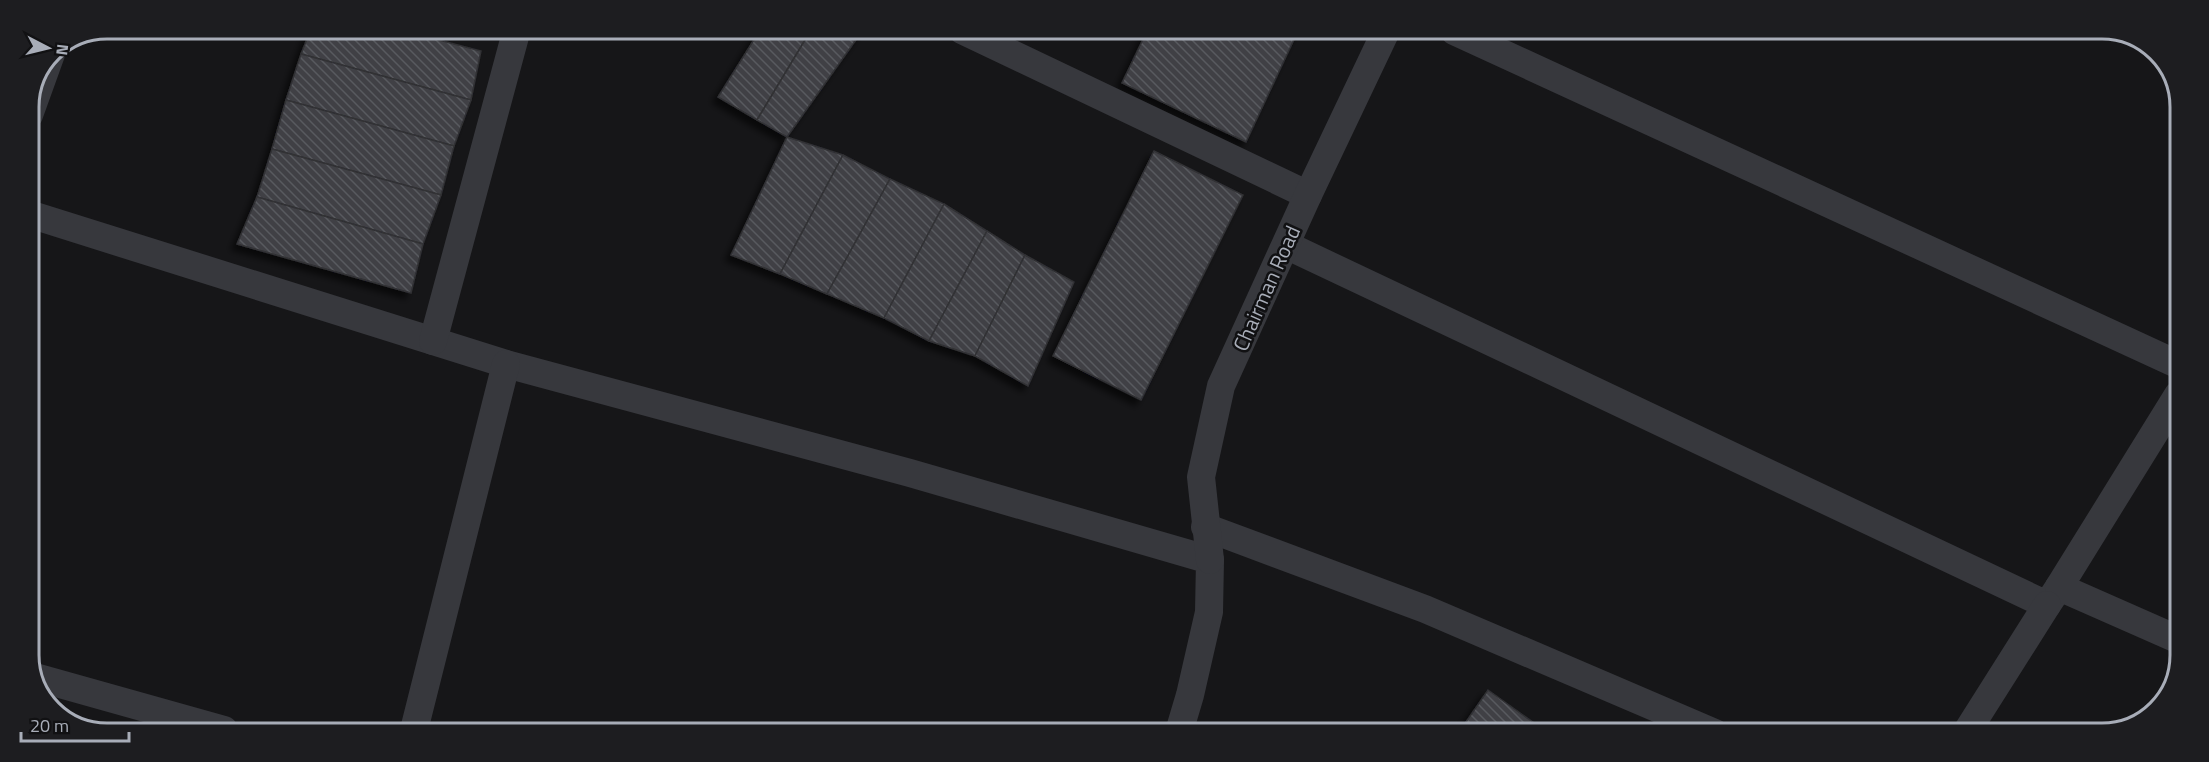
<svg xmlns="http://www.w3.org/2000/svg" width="2209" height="762" viewBox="0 0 2209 762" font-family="'Titillium Web',sans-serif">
<defs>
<pattern id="building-back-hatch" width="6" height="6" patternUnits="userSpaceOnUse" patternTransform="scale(1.5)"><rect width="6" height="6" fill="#404145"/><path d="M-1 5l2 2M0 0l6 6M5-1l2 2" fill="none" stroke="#595a5e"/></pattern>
<filter id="shadow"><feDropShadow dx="-5.5" dy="5.5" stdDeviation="3" flood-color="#0009"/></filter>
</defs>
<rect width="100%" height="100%" fill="#161618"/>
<!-- building -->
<g fill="url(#building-back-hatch)" stroke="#303034" stroke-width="1.5" filter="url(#shadow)">
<polygon points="311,29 397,29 481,51 471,100 301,54"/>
<polygon points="760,30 811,30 757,120 718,97"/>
<polygon points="811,30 863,30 787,137 757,120"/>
<polygon points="1147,31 1298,31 1246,142 1122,83"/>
<polygon points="301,54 471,100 454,146 286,100"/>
<polygon points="286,100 454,146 441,195 272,149"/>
<polygon points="787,137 843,155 780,274 731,255"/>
<polygon points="272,149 441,195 423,244 257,197"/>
<polygon points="1154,151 1243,195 1141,400 1053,356"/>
<polygon points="843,155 890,179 827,294 780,274"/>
<polygon points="890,179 944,204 884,318 827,294"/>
<polygon points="257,197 423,244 411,293 237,244"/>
<polygon points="944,204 987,231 929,341 884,318"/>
<polygon points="987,231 1025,255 975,356 929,341"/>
<polygon points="1025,255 1074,282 1028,386 975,356"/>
<polygon points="1488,690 1541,728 1538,732 1459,732"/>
</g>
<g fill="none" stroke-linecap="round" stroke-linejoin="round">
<!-- street -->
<g stroke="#37383d" stroke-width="28">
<polyline points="962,30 1308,195"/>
<polyline points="1454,31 2179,365"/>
<polyline points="29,115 51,54"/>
<polyline points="29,214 506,364 910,473 1210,560 1209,612 1190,695 1179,732"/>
<polyline points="1286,245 2047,605 2059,587"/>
<polyline points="433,341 517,29"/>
<polyline points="1205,527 1425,609 1715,733"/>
<polyline points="1210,560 1201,477 1221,386 1308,195 1386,31"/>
<polyline points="2177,639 2059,587 2178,395"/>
<polyline points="35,677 224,730"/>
<polyline points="414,730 506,364"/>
<polyline points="1966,733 2047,605"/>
</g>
</g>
<g text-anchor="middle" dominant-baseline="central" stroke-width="5" stroke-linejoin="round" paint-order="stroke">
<!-- street labels -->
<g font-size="21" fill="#a8adb8" stroke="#111113">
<text transform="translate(1266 288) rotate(-66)">Chairman Road</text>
</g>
</g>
<!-- crop -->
<path d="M0 0H2209V762H0ZM107 39H2102A68 68 0 0 1 2170 107V655A68 68 0 0 1 2102 723H107A68 68 0 0 1 39 655V107A68 68 0 0 1 107 39Z" fill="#1d1d20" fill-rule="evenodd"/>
<path fill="none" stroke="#a8adb8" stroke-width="3" d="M107 39H2102A68 68 0 0 1 2170 107V655A68 68 0 0 1 2102 723H107A68 68 0 0 1 39 655V107A68 68 0 0 1 107 39Z"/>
<!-- north arrow -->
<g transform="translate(48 48) rotate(97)" stroke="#111113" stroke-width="4.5" paint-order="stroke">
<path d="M0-4.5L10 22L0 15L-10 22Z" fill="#a8adb8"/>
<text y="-9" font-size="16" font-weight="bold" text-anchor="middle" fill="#a8adb8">N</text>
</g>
<!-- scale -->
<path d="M21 732v9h108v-9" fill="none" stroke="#a8adb8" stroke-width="3"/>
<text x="30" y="732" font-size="18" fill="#a8adb8" stroke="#111113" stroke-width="4.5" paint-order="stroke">20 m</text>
</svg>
